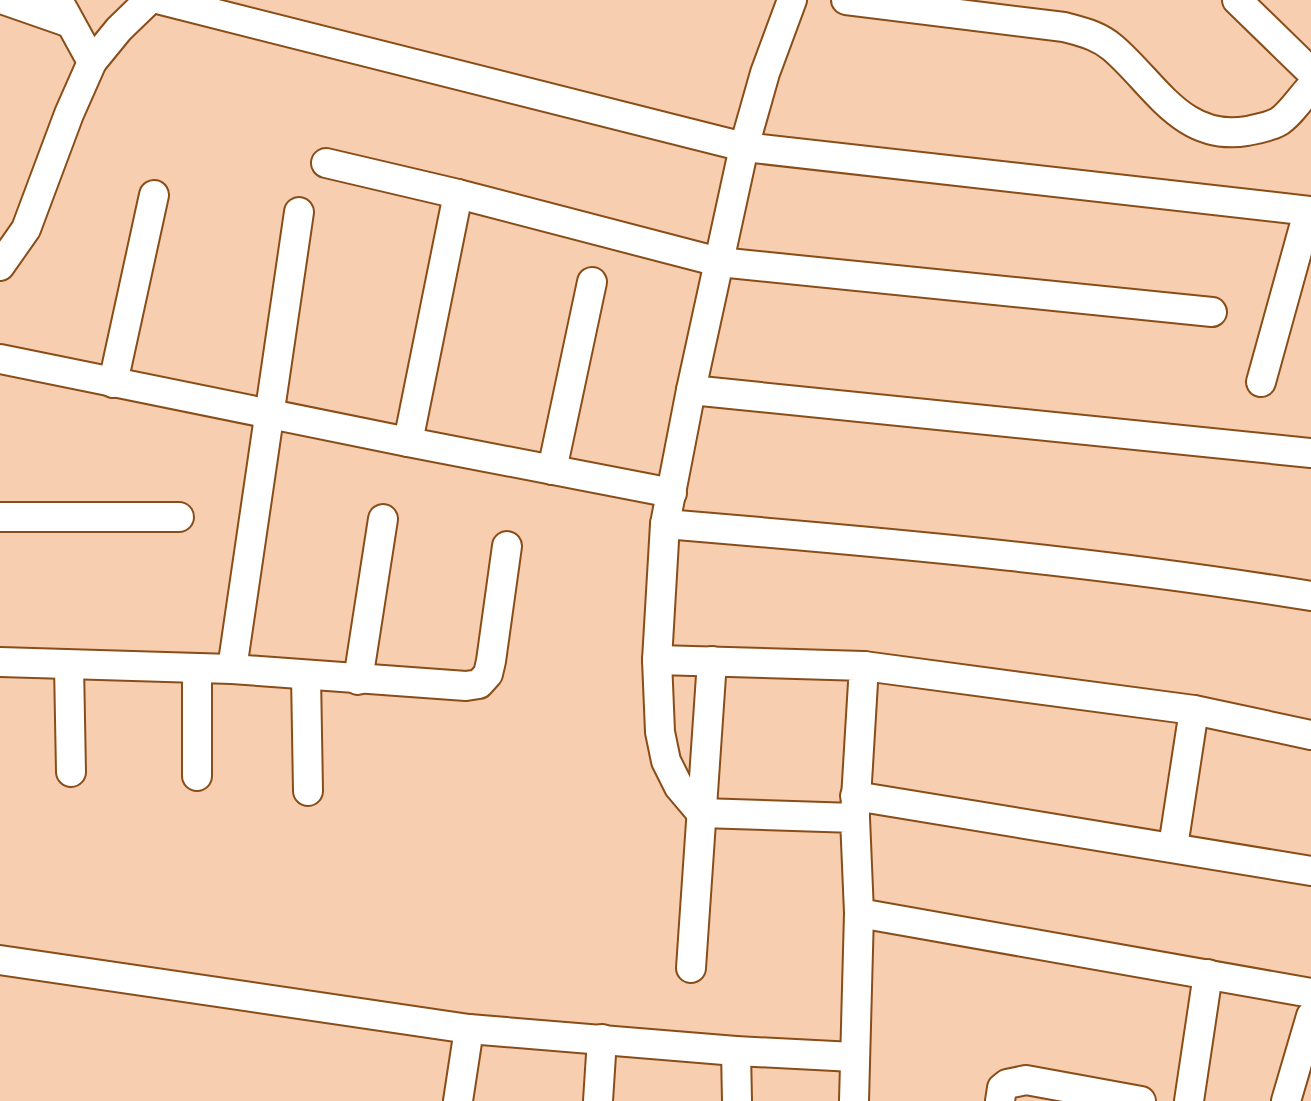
<svg xmlns="http://www.w3.org/2000/svg" width="1311" height="1101" viewBox="0 0 1311 1101" font-family="'DM Sans',sans-serif">
<rect width="100%" height="100%" fill="#f8ceb0"/>
<g fill="none" stroke-linecap="round" stroke-linejoin="round">
<defs>
<g id="street">
<polyline points="4,0 70,23"/>
<polyline points="58,0 92,62"/>
<polyline points="161,0 744,147 1311,211"/>
<polyline points="792,0 765,73 744,147 691,390 665,524 657,660 660,732 666,761 679,787 701,813 855,818 859,913 1311,993"/>
<path d="M846 0 1064 27C1082 32 1098 35 1113 48 1155 84 1182 142 1247 131 1256 129 1269 127 1278 122 1290 115 1301 97 1311 87"/>
<polyline points="1237,0 1311,72"/>
<polyline points="326,163 458,194 719,262 1212,312"/>
<polyline points="0,266 26,229 69,114 92,62 119,29 149,0"/>
<polyline points="0,359 408,442 672,493"/>
<polyline points="1261,382 1305,223 1311,212"/>
<polyline points="113,383 154,195"/>
<polyline points="691,390 1311,453"/>
<polyline points="408,442 458,194"/>
<polyline points="552,470 592,282"/>
<polyline points="0,517 179,517"/>
<path d="M665 524C881 542 1097 561 1311 596"/>
<polyline points="657,660 864,666 855,815"/>
<polyline points="0,662 232,669 466,686 479,684 488,674 491,661 507,546"/>
<polyline points="69,665 71,772"/>
<polyline points="864,666 1194,710 1311,735"/>
<polyline points="197,668 197,776"/>
<polyline points="232,669 299,212"/>
<polyline points="306,675 308,791"/>
<polyline points="358,680 383,519"/>
<polyline points="855,796 1311,871"/>
<polyline points="1173,847 1194,710"/>
<polyline points="0,960 469,1029 736,1051 854,1057"/>
<polyline points="691,968 712,661"/>
<polyline points="736,1051 737,1101"/>
<polyline points="458,1101 469,1029"/>
<polyline points="598,1101 602,1039"/>
<polyline points="854,1101 859,913"/>
<polyline points="1000,1101 1002,1088 1007,1084 1026,1080 1141,1101"/>
<polyline points="1189,1101 1208,974"/>
<polyline points="1286,1101 1311,1016"/>
</g>
</defs>
<!-- street casing -->
<use href="#street" stroke="#894d18" stroke-width="32"/>
<!-- street -->
<use href="#street" stroke="#fff" stroke-width="28"/>
</g>
</svg>
